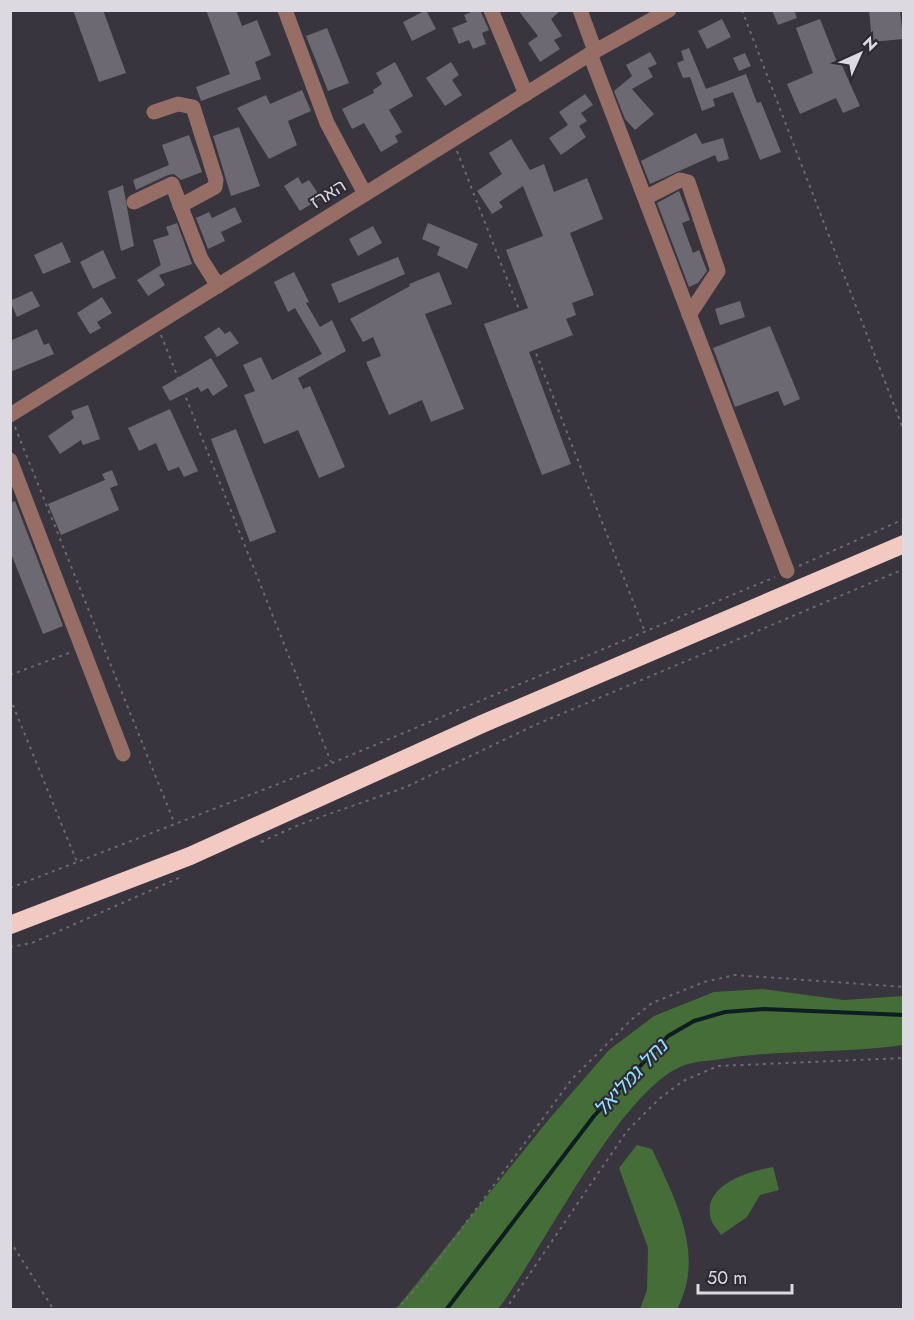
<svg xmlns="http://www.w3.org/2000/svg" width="914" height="1320" viewBox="0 0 914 1320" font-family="Jost,'Noto Sans Hebrew',sans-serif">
<rect width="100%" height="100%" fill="#38353e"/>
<!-- green -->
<g fill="#446d37">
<path d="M763 989 844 1000 903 996V1045C843 1054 781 1049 721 1059 710 1061 696 1061 685 1065 621 1087 542 1252 498 1309H396L550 1118 609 1050 654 1016 714 992Z"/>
<path d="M637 1145 652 1149C675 1199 706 1255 677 1309H640L647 1290 648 1248 619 1168Z"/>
<path d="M773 1167 779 1190 760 1195 747 1217 721 1235C718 1230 712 1224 711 1219 701 1185 749 1171 773 1167Z"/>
</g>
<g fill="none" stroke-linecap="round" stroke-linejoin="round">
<!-- stream -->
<polyline stroke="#0d1d22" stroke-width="4" points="446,1310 594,1116 668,1036 694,1021 725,1012 764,1009 904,1015"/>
</g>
<!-- building -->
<g fill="#6c6972">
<polygon points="73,10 103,10 126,73 99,82"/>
<polygon points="206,10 236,10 242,26 257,20 271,55 255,62 261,79 201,101 196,87 230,74"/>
<polygon points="426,10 436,29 412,41 403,22"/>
<polygon points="476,10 480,10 489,30 482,33 486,44 473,49 469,40 459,44 452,28 467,22 464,15"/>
<polygon points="518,10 561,10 551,19 562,36 554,40 560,49 540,62 528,43 538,36"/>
<polygon points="772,10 794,10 797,18 778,25"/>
<polygon points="869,10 900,10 903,39 872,42"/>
<polygon points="722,19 731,37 707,49 698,31"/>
<polygon points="820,19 837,62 840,61 860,106 843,113 836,98 800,114 787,84 813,73 796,28"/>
<polygon points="327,28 349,83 328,91 306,36"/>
<polygon points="689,48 706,89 746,74 757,103 761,102 781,152 760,160 733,92 713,99 715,106 702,111 690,77 683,78 677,63 684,60 681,51"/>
<polygon points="650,52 657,64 648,68 653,77 632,89 654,114 635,130 625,119 614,91 632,76 626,65"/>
<polygon points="745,53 751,66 739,71 733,58"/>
<polygon points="395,62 413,96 389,110 402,132 395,136 398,142 381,152 364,123 352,129 342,109 374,93 373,90 382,84 376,73"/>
<polygon points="451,62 459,75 452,80 462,95 445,106 426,78"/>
<polygon points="302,90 311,111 288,121 297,145 269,159 237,108 266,95 270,104"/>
<polygon points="585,94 593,105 581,113 587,121 579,126 586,137 561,155 549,138 568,125 559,112"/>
<polygon points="239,127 260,186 231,196 213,136"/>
<polygon points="696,133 702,144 723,138 729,159 718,162 715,155 650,184 641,161"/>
<polygon points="189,135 202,172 181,180 174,174 168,175 136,190 133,180 169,165 162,145"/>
<polygon points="511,139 530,170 544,164 554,192 587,178 603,219 570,233 594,295 572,303 576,315 566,319 573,335 529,352 571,464 542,475 484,324 528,308 506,250 543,236 523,186 499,202 503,207 492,214 477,191 502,174 489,153"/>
<polygon points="298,177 302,184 309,180 321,198 300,211 284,186"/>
<polygon points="123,185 134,246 121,251 108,191"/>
<polygon points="679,191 690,220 682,223 693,253 699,250 707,271 698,283 689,287 657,203"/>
<polygon points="235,207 242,222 221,232 225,241 208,249 196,218 209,212 212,218"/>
<polygon points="177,223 192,264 159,275 165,285 148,296 137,280 161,265 153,240 169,235 166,227"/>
<polygon points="428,223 478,244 467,269 437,255 440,247 422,239"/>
<polygon points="373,226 382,243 358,256 349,239"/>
<polygon points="62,242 71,262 43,274 34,255"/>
<polygon points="103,250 116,278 93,289 80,262"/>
<polygon points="398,257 405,274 339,303 331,284"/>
<polygon points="294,272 309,302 306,303 320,327 332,320 346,351 298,378 303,389 310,386 345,467 319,478 298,430 264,444 244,395 255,391 243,365 261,357 272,380 322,354 295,308 288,312 274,282"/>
<polygon points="439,272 452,304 425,314 464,409 431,422 422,400 389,415 366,362 381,356 373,337 363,342 350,319 410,286 409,284"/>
<polygon points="32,291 40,306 17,317 10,301"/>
<polygon points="102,297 112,313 97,322 101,328 90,334 77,313"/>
<polygon points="740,301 745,317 720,325 715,309"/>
<polygon points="770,326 800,399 784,406 778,391 735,407 713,348"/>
<polygon points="219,327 225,334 230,331 239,343 217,357 204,337"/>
<polygon points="37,329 44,345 49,343 54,354 10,372 10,341"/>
<polygon points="211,358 228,386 213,396 208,388 201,392 198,387 170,401 162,387"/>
<polygon points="88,405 100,439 83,445 81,440 60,454 48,436 74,418 71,411"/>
<polygon points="170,409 198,471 184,477 179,467 168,471 156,443 139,451 128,428"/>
<polygon points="236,429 276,532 250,542 211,439"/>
<polygon points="112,470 118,485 110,488 119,510 61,535 48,504 105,480 102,474"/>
<polygon points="15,501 63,626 43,634 10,551 10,503"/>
</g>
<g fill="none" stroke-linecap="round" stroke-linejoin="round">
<!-- path -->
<g stroke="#6c6971" stroke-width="2" stroke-dasharray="3 4.5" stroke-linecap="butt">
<polyline points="742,10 904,431"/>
<polyline points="457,151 645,632"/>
<polyline points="161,335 331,762"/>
<polyline points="15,427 174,822"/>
<polyline points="799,566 904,519"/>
<polyline points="10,675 69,653"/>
<polyline points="10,698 77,862"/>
<polyline points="261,842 301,824 406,787 535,725 904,569"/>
<polyline points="10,888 332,763 775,577"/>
<polyline points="10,947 32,943 181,877"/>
<polyline points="10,1241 54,1310"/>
<polyline points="396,1310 423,1281 572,1079 631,1020 652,1003 704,982 735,975 904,987"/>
<polyline points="505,1310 627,1131 659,1099 683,1081 718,1066 904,1058"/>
</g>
<!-- minor -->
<g stroke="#966e66" stroke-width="15">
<polyline points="285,10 327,123 365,194"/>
<polyline points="491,10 526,94"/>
<polyline points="580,10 595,51"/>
<polyline points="590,54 787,571"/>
<polyline points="154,112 178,104 193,107 216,180 215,187 180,206"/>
<polyline points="645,198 680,180 688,182 718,271 689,315"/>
<polyline points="134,202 172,184 201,259 218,286"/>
<polyline points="10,415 590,54 669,10"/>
<polyline points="10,460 123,754"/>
</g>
<!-- highway -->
<polyline stroke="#f2cac2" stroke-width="18" points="10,925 190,856 482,724 904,544"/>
</g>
<g text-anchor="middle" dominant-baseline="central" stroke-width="4.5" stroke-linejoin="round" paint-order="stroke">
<!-- street labels -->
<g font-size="18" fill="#dcdae0" stroke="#2e2b34">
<text transform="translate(328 194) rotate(-32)">הארז</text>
</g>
<!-- water labels -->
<g font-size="20" font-style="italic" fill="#90e2ff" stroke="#2e2b34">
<text transform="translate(631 1078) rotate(-47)">נחל גמליאל</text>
</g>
</g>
<!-- border -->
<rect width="914" height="1320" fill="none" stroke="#dcdae0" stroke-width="24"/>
<!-- north arrow -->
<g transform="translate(860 54) rotate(45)" stroke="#2e2b34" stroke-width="4.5" paint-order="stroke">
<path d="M0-4.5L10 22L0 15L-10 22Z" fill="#dcdae0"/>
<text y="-9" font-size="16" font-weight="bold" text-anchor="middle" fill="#dcdae0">N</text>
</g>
<!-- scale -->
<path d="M698 1284v9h94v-9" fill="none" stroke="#dcdae0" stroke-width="3"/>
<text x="707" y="1284" font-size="18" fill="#dcdae0" stroke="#2e2b34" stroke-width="4.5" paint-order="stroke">50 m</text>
</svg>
